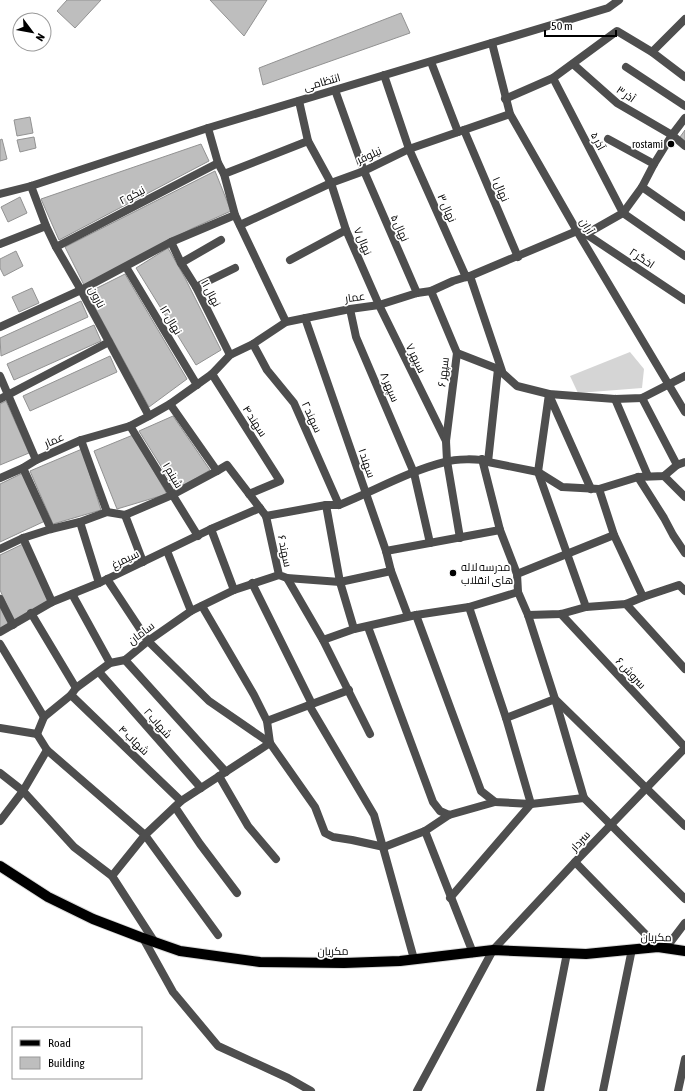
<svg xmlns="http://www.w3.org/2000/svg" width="685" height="1091" viewBox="0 0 685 1091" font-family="'Asap Condensed',Cairo,sans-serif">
<rect width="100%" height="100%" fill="#fff"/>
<!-- green -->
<polygon fill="#d5d5d5" points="630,352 644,369 642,388 578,393 570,376"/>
<!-- building -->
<g fill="#bebebe" stroke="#929292">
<polygon points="67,0 101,0 75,28 57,11"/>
<polygon points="210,0 267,0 244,36"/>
<polygon points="401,13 410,33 263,85 259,68"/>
<polygon points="30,117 33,133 17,136 14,120"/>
<polygon points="685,130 685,141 680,137"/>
<polygon points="34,137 36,148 20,152 17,140"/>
<polygon points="2,139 7,159 0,161 0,140"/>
<polygon points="201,144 209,161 59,240 41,199"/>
<polygon points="215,171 231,211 193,228 84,285 65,247"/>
<polygon points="20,197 27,213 8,222 1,207"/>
<polygon points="168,248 185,278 221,350 196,365 136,268"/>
<polygon points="16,251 23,266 4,276 0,268 0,259"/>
<polygon points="125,274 187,379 149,407 87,293"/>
<polygon points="32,288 39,303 19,312 12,297"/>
<polygon points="81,301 88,317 1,356 0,338"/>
<polygon points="94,325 101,341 14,380 7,364"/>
<polygon points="110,356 117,372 30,411 23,396"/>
<polygon points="6,401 29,453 0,465 0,404"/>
<polygon points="173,416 210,470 176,490 139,431"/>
<polygon points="133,435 167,494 117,509 94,451"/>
<polygon points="82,449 101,510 53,524 30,471"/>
<polygon points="23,473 45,521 0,542 0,484"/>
<polygon points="23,544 48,601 14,622 0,590 0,555"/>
<polygon points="0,605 9,624 0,629"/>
</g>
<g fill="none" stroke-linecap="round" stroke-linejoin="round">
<defs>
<polyline id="primary" points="0,866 48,897 93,919 140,937 180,951 260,962 344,963 400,961 493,950 586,954 658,947 685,951"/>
</defs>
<!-- primary casing -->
<use href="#primary" stroke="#dbdbdb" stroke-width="12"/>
<!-- street -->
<g stroke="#4e4e4e" stroke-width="8">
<polyline points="492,43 510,114 577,231 685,412"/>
<polyline points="652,52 685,19"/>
<polyline points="431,62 458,132"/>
<polyline points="573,64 617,103 672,135 685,146"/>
<polyline points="626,67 685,106"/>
<polyline points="384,75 409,149 466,277"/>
<polyline points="553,78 623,213 685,256"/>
<polyline points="335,90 364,171 417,293"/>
<polyline points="505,99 553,78 617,31 652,52 685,77"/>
<polyline points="299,101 308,141 331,183 346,230 379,305 446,441"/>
<polyline points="208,128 218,163 224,174 235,215 286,322"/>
<polyline points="464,130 518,257"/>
<polyline points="608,139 654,164"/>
<polyline points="224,174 308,141"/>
<polyline points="31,186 46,226 56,247 81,290 149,416"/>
<polyline points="642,187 685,217"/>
<polyline points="0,194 31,186 208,128 608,8 619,0"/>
<polyline points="240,225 331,183 364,171 409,149 510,114"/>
<polyline points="586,234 685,300"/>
<polyline points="171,242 181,263 196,287 230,355"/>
<polyline points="0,244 46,226"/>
<polyline points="56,247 218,163"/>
<polyline points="290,260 346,230"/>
<polyline points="181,263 221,240"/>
<polyline points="126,267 197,385"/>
<polyline points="470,276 502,371"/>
<polyline points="196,287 235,268"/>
<polyline points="431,291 457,353 446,441 447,461 460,538"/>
<polyline points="350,309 356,337 414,473 430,543"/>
<polyline points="305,318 386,551 391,571 408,616"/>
<polyline points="0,327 81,290 171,242 235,215"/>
<polyline points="253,344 267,370 294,403 339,505"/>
<polyline points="457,353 498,369 517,386 549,394 615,399 642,398 685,376"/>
<polyline points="212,374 280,481 249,494"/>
<polyline points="0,376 36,460"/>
<polyline points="549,394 538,472 586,607"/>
<polyline points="549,395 591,489"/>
<polyline points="642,398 677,465"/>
<polyline points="0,399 109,342"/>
<polyline points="615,399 648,476"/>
<polyline points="170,404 217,471 227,465 266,516 279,575 287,578 323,640 370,734"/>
<polyline points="130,426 198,536"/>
<polyline points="81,440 107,512"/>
<polyline points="482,459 500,530 517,574 518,592 528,615 555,699 685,826"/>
<polyline points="488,462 498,369"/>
<polyline points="23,468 51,529"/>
<polyline points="664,476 685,497"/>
<polyline points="638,477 664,518 673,535 685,553"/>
<polyline points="0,478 23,468 36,460 81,440 130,426 149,416 170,404 212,374 230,355 253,344 286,322 350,309 379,305 417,293 431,291 453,281 466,277 470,276 577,231 586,234 623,213 642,187 654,164 672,135 685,118"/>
<polyline points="599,489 638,477 664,476 677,465 685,462"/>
<polyline points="326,505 340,582 354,629"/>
<polyline points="125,515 143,562"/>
<path d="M266 516 326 505H339C374 491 409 471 445 462 455 459 479 458 488 462L538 472 562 487 599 489 614 535 643 597"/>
<polyline points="80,522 99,583"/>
<polyline points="211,529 234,590"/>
<polyline points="23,538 52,602"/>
<polyline points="0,549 23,538 51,529 80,522 107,512 125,515 172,495 217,471"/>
<polyline points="167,551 191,611"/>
<polyline points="386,551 500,530"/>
<polyline points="517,574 614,535"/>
<polyline points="287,578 340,582 391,571"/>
<polyline points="107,579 148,641 209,701 270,743 315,807 325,833 333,837 352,840 384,847 425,831 449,815"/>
<polyline points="252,583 312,704"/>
<polyline points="72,594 110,663"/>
<polyline points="0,599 13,625"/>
<polyline points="626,604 685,669"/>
<polyline points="202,606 254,695 267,721 349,690"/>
<polyline points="469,607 506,718 531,804"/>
<polyline points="31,613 76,688"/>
<polyline points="561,614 685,747"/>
<polyline points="416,615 481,791 495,802 531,804 584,798"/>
<polyline points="528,615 561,614 586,607 626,604 643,597 679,585 685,591"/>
<polyline points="368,627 433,802 440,811 449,815 495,802"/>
<polyline points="0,632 52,602 99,583 211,529 260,508"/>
<polyline points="323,640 354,629 416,615 469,607 518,592"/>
<polyline points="0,644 44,717"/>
<polyline points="125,660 226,772"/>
<polyline points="99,672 201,788"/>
<polyline points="71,695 181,801"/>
<polyline points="309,705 374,815 414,959"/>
<polyline points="506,718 555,699 584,798 685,899"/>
<polyline points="267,721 270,743"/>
<polyline points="0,728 37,734"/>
<polyline points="37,734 44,717 71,695 76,688 110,663 125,660 148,641 191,611 234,590 279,575"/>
<polyline points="37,734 47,750 145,835 218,935"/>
<polyline points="0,773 23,791 74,847 112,876 154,941"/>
<polyline points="219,776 248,826 276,859"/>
<polyline points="175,807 200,844 237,893"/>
<polyline points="0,821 23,791 47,750"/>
<polyline points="425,831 473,953"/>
<polyline points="575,862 658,947"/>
<polyline points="112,876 145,835 181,801 270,743"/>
<polyline points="450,898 531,804"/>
<polyline points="143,938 173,992 218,1046 288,1078 311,1091"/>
<polyline points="666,948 685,923"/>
<polyline points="417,1091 493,950 575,862 685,748"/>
<polyline points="540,1091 567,953"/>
<polyline points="603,1091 632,949"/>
<polyline points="678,1091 685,1059"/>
</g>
<!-- primary -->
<use href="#primary" stroke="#000" stroke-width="10"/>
</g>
<!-- markers -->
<g fill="#000" stroke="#fff" stroke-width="1.5">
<circle cx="671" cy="144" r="4"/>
<circle cx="453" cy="573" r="4"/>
</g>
<g text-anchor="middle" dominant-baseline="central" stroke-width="3.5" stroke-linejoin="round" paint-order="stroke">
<!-- street labels -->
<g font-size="11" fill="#000" stroke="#fff">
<text transform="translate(322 82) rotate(-16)">انتظامی</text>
<text transform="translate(626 94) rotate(35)">آذر ۳</text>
<text transform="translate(598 141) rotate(63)">آذر ۵</text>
<text transform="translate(369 155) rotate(-25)">نیلوفر</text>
<text transform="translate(501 189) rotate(67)">نهال ۱</text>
<text transform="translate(132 195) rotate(-27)">نیکو ۲</text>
<text transform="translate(447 208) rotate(66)">نهال ۳</text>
<text transform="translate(587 226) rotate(60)">آران</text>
<text transform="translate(400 228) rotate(66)">نهال ۵</text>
<text transform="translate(363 241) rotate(67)">نهال ۷</text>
<text transform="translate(642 258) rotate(34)">اخگر ۲</text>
<text transform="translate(211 293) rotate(62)">نهال ۱۱</text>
<text transform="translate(97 297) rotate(62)">نارون</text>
<text transform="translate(355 297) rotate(-8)">عمار</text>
<text transform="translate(171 320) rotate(59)">نهال ۱۲</text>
<text transform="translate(416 358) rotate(64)">سپهر ۷</text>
<text transform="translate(443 372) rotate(-83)">سپهر ۶</text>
<text transform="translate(390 387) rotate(67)">سپهر ۸</text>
<text transform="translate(312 417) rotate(65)">سهند ۲</text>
<text transform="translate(255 421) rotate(57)">سهند ۴</text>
<text transform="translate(54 440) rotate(-23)">عمار</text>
<text transform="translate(367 463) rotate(71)">سهند ۱</text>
<text transform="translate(173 475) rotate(59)">شبنم ۱</text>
<text transform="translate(285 551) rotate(78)">سهند ۶</text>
<text transform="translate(125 559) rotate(-26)">سیمرغ</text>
<text transform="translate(141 633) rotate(-37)">سامان</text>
<text transform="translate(631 673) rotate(47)">سروش ۶</text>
<text transform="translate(158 723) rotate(49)">شهاب ۲</text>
<text transform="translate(134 740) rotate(44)">شهاب ۴</text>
<text transform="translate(580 841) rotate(-47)">سردار</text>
<text transform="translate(656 937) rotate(1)">مکریان</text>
<text transform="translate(333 951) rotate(-1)">مکریان</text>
</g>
<!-- poi labels -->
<g font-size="11" fill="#000" stroke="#fff" text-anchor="end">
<text x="663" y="144">rostami</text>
<text x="461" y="567" text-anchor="start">مدرسه لاله<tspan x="461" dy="13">های انقلاب</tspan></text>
</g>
</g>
<!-- legend -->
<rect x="12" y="1027" width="130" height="52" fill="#ffffff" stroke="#999999"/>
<rect x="20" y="1040" width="20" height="6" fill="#000000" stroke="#999999"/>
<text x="48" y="1047" font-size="12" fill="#000000">Road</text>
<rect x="20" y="1057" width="20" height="12" fill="#bebebe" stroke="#999999"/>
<text x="48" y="1067" font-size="12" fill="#000000">Building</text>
<!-- north arrow -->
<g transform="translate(32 32) rotate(122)"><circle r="19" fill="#ffffff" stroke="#999999"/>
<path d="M0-3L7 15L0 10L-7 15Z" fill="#000000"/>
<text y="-6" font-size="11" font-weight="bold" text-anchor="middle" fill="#000000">N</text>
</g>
<!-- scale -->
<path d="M545 30v6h71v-6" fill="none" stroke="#000000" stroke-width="2"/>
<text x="551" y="30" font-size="12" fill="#000000" stroke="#ffffff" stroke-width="3" paint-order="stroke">50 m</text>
</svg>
